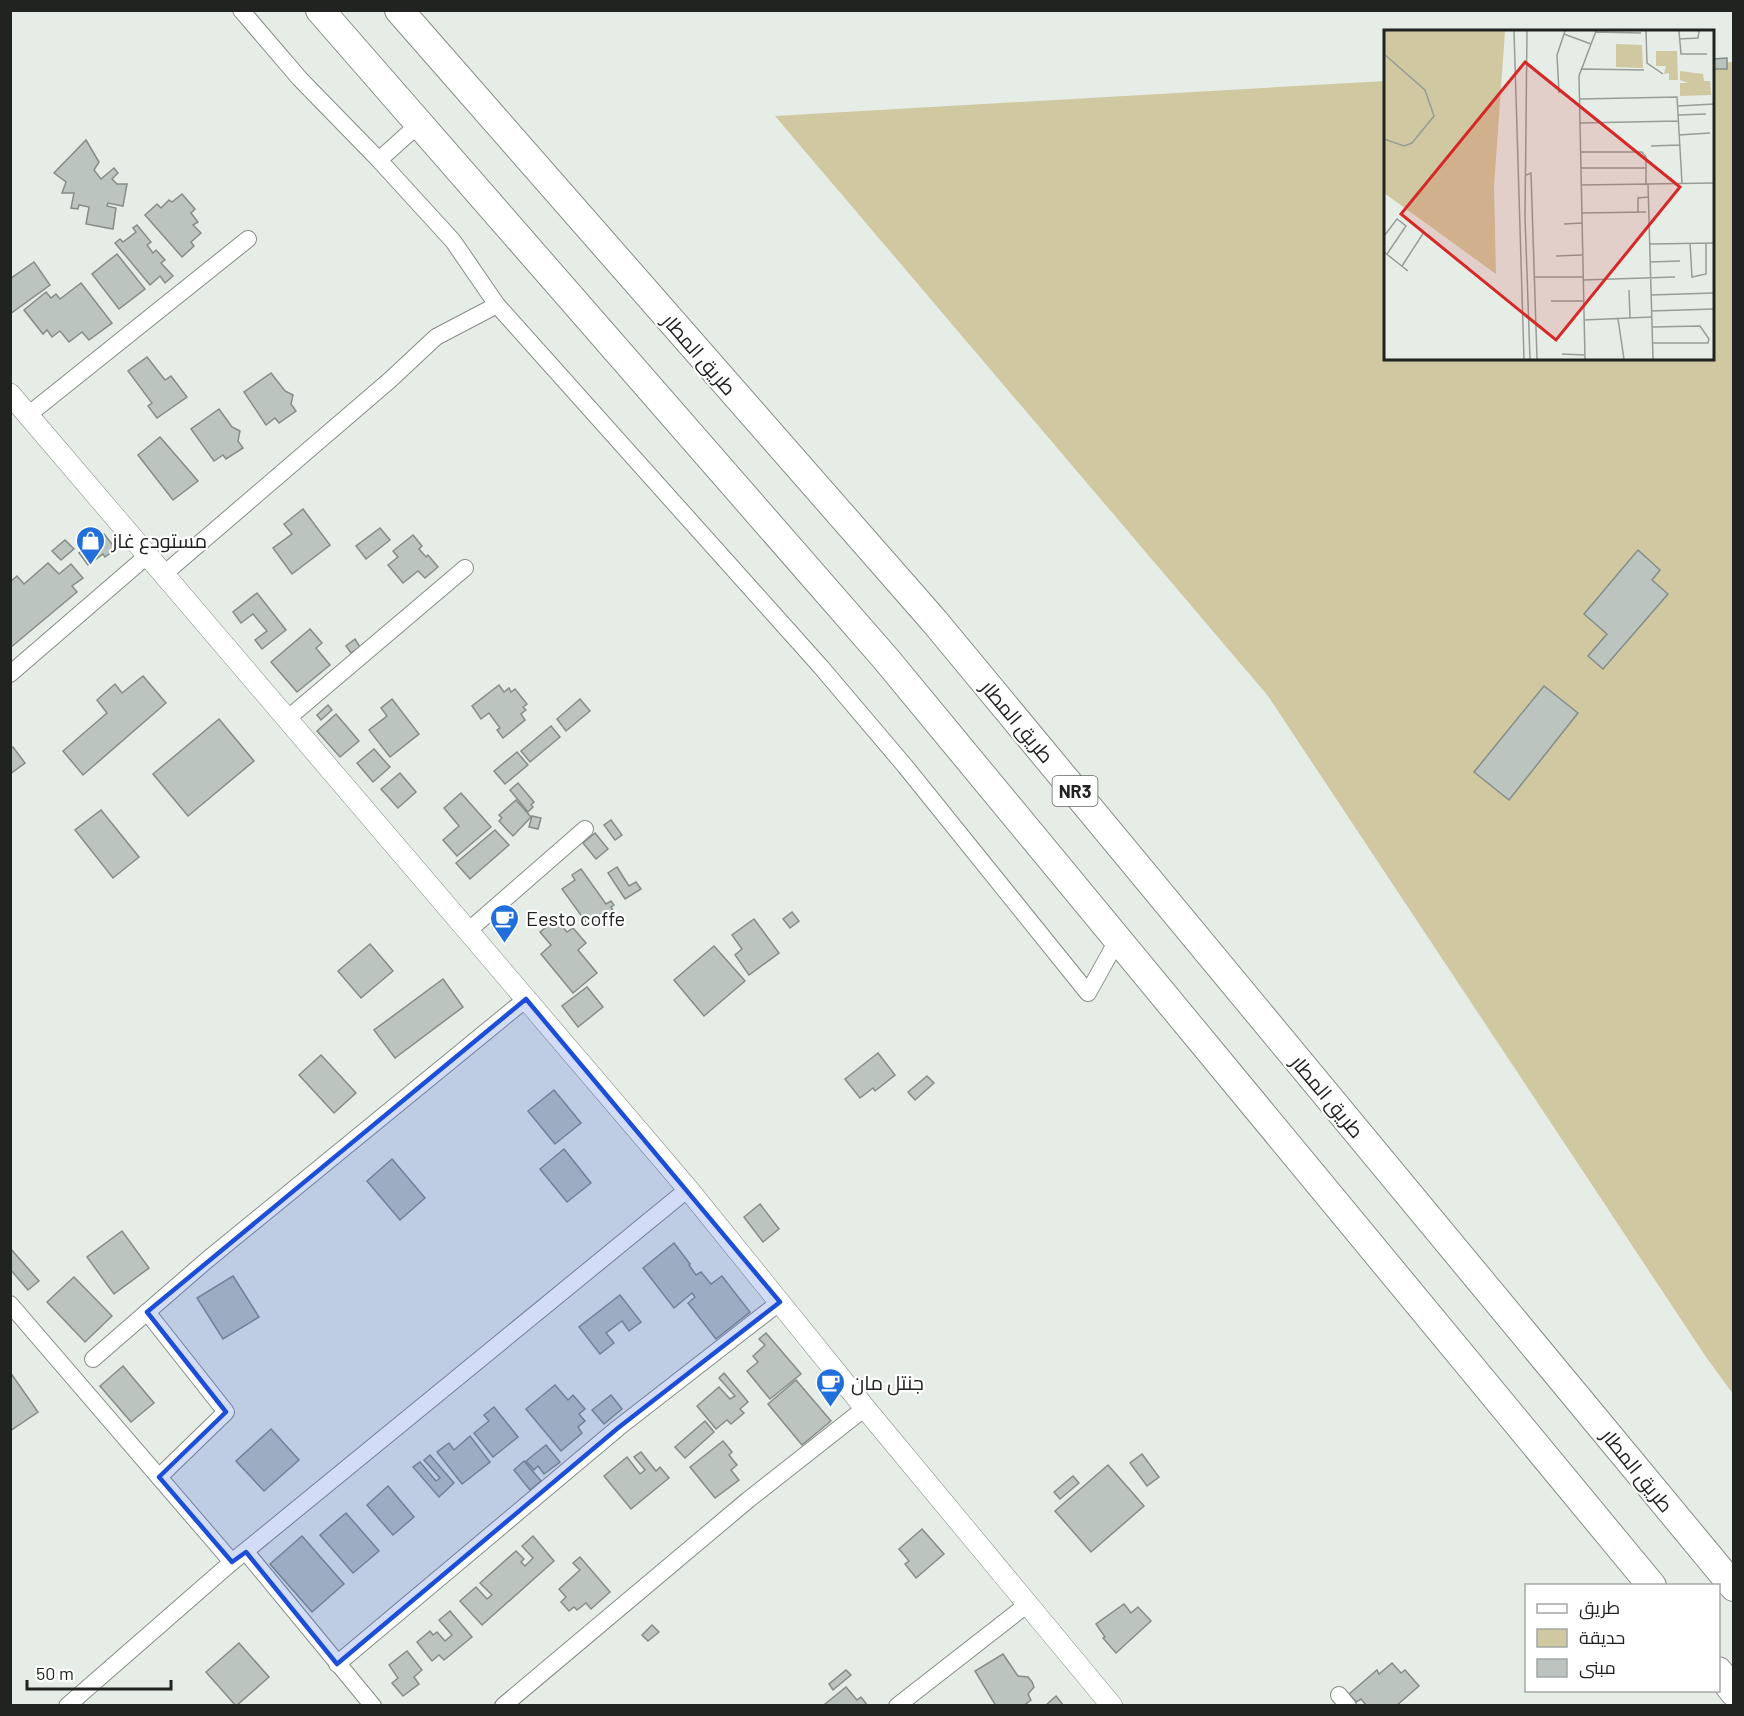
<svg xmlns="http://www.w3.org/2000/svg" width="1744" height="1716" viewBox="0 0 1744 1716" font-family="Barlow,Cairo,sans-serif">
<rect width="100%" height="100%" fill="#e6ede6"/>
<!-- green -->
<polygon fill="#d0c8a0" points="1733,62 1733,1394 1706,1357 1268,696 775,116 1385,81 1386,358 1712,358 1713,63"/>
<!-- building -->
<g fill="#bbc4bf" stroke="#858d89" stroke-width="1.5">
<polygon points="1727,58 1727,69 1712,69 1712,59"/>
<polygon points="86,140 99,162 94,170 101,179 114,168 118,173 112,179 117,184 127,184 123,206 108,203 107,206 116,208 113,229 86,224 89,207 79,205 78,209 71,208 74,193 62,193 66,182 54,173"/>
<polygon points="182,194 195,209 191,213 198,222 193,225 201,233 191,242 194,246 182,257 145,215 157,204 161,208 169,200 172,202"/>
<polygon points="137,225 151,242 147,245 153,253 156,250 165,260 161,263 173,276 165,283 160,276 150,285 115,243 120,239 123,242 136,232 133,228"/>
<polygon points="117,254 145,289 119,309 92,274"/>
<polygon points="34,262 50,285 10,314 10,279"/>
<polygon points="81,283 112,323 89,340 82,332 69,342 60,331 52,337 47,330 43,334 24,310 46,292 51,298 56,294 60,299"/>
<polygon points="147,357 165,380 171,376 187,397 157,418 148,406 152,403 128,371"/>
<polygon points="271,373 285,391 293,395 291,404 296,411 279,423 275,418 266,425 244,392"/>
<polygon points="219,409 232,427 240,431 238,441 243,448 226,459 223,455 214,461 191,429"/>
<polygon points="160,437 198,481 173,500 138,455"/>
<polygon points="303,509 330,545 292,574 273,548 292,534 284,524"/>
<polygon points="380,528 390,540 366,559 356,546"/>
<polygon points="104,534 116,549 105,557 103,554 88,565 79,553"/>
<polygon points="413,535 422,546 419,549 426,557 428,555 438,567 425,578 418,571 403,583 388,565 398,557 393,551"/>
<polygon points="65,540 74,549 61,560 52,551"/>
<polygon points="1638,550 1660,570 1652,580 1668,594 1603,669 1588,656 1607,634 1584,614"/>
<polygon points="48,563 59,574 71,564 83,578 72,586 77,592 10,648 10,582 17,576 24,584"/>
<polygon points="257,593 286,630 262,649 255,640 267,631 253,614 241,623 233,612"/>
<polygon points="310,629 322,643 316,648 330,665 297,692 271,662"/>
<polygon points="355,639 360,647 351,653 346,646"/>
<polygon points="143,676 166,703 83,775 63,751 107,713 97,700 115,684 122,693"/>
<polygon points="499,685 504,692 509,688 511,692 515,689 527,704 523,707 526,710 521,714 525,720 503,738 497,730 500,728 489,713 481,719 472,706"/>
<polygon points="1544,686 1578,713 1509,800 1474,772"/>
<polygon points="392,699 419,734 390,757 369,730 387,716 381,708"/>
<polygon points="580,699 590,711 566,731 557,719"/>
<polygon points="328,705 332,710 321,720 317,715"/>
<polygon points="336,714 359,741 340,757 317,731"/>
<polygon points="219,719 254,761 188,816 153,774"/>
<polygon points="551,726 560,737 530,762 521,751"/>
<polygon points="13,747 25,763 10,774 10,749"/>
<polygon points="374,749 390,767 373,782 357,763"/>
<polygon points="517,752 528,765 505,784 494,771"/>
<polygon points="400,773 416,792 398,808 381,789"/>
<polygon points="518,783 534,802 531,805 533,807 528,812 510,790"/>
<polygon points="461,793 491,827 457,856 443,840 459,826 444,808"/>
<polygon points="516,800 531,817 513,836 499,821 502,818 499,815"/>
<polygon points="101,810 139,857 113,878 75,830"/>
<polygon points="532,816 541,818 538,829 529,827"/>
<polygon points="611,820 622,835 615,840 604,825"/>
<polygon points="495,830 509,845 470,879 456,863"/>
<polygon points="595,833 608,849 596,859 583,843"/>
<polygon points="617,867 629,886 636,882 641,889 625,899 608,873"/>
<polygon points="581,869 606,904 611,901 614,905 611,907 614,912 598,924 595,919 588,925 562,889 575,880 572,875"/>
<polygon points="792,912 799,921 790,928 783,919"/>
<polygon points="556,919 567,932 573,928 586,943 578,950 597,973 573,993 541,954 551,945 540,932"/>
<polygon points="754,919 779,953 749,975 735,955 742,949 732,935"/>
<polygon points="370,944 393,971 361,998 338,971"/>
<polygon points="714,946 745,981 704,1016 674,980"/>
<polygon points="443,979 463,1007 395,1058 374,1030"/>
<polygon points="587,987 603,1007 578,1027 562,1006"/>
<polygon points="878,1053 895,1075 875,1091 873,1088 860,1098 845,1079"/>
<polygon points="321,1055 356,1093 334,1113 299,1075"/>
<polygon points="927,1076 934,1083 915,1100 908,1092"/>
<polygon points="554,1090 581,1123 555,1144 528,1111"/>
<polygon points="564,1149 591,1183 567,1202 540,1169"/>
<polygon points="392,1159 425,1198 400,1220 367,1181"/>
<polygon points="760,1204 779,1229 763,1242 744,1217"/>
<polygon points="122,1231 149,1268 114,1294 87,1257"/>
<polygon points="674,1243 690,1264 689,1265 696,1275 701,1272 711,1284 722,1276 750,1312 716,1339 688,1303 695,1297 692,1293 674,1308 643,1268"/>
<polygon points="10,1248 39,1281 28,1290 10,1269"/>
<polygon points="233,1276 259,1317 223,1339 197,1298"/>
<polygon points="74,1277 112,1316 85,1342 47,1302"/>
<polygon points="620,1295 641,1322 629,1331 622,1321 606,1333 614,1343 600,1354 579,1327"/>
<polygon points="766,1333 801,1374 770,1399 747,1371 758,1362 753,1356 765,1345 759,1339"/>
<polygon points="123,1366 154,1403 131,1422 100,1386"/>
<polygon points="10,1372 38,1412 10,1431"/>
<polygon points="724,1373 748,1402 740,1409 744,1413 731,1424 727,1420 716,1429 697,1406 719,1387 730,1399 735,1396 719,1378"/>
<polygon points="796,1380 831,1421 802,1445 768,1404"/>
<polygon points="555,1385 568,1400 573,1395 585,1409 579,1414 585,1421 578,1427 582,1433 561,1451 526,1409"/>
<polygon points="611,1395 622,1409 604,1424 592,1410"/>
<polygon points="494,1407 518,1437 493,1457 474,1433 489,1421 484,1415"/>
<polygon points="705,1421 714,1432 685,1458 675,1447"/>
<polygon points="271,1429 299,1460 264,1491 236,1461"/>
<polygon points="470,1436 490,1462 462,1484 437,1452 449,1443 454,1450"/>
<polygon points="723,1441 732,1452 729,1455 737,1465 731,1470 739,1480 715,1498 690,1467"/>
<polygon points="546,1445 560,1462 544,1474 538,1466 534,1470 526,1461"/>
<polygon points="641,1452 656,1471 660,1467 669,1478 631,1509 604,1476 627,1457 640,1474 645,1470 634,1457"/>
<polygon points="1142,1454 1159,1477 1147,1486 1130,1463"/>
<polygon points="430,1455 454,1483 439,1497 413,1467 420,1462 436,1481 440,1478 424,1460"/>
<polygon points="524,1461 541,1481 530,1490 514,1470"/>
<polygon points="1108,1465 1144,1506 1091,1552 1055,1511"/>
<polygon points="1073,1476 1079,1483 1060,1499 1054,1492"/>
<polygon points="388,1486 414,1517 393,1535 367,1505"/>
<polygon points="346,1513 379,1551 353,1573 320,1535"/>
<polygon points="922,1529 944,1554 916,1578 905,1564 909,1561 899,1549"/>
<polygon points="302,1536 344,1584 312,1612 270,1564"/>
<polygon points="533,1536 554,1561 482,1625 460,1601 476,1587 487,1599 492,1595 480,1583 516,1551 524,1559 521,1562 525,1566 533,1558 522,1546"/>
<polygon points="580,1557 610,1592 591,1609 586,1603 577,1610 574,1607 569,1611 561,1602 566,1597 559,1589 580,1570 573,1563"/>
<polygon points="1124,1604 1131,1613 1138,1607 1151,1621 1116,1653 1103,1638 1105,1637 1096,1624"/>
<polygon points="450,1611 472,1637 444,1660 439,1655 432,1661 417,1642 430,1631 433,1635 437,1632 445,1641 452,1635 439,1620"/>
<polygon points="652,1625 659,1632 648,1641 642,1635"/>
<polygon points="239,1643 269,1677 236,1706 206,1672"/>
<polygon points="407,1651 422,1670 414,1677 419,1684 403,1696 392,1683 398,1678 389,1665"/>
<polygon points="1003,1654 1018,1676 1028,1677 1032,1682 1034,1687 1028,1694 1031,1700 1023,1706 996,1706 975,1671"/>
<polygon points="1392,1663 1401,1673 1405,1670 1419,1686 1396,1706 1367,1706 1361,1699 1356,1702 1349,1694 1377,1670 1379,1674"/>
<polygon points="846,1670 851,1675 833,1690 829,1684"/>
<polygon points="846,1687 857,1700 861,1697 868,1706 825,1706 825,1704"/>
<polygon points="1056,1696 1064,1706 1045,1706"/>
</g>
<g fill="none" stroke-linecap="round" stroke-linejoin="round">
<defs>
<g id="minor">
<polyline points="241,10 300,79 379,160 453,241 497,305 821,667 905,766 1088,993 1118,939"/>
<polyline points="379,160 419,124"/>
<polyline points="28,415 248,239"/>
<polyline points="164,574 390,380 436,337 497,305"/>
<polyline points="10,674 148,555"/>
<polyline points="287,719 465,568"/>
<polyline points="468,931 585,829"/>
<polyline points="10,1304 232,1562"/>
<polyline points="147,1312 226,1412 159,1477"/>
<polyline points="93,1359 207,1260 526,999"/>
<polyline points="246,1552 373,1706"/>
<polyline points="337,1664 618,1428 780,1302"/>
<polyline points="1339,1695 1348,1706"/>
<polyline points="67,1706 232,1562 688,1189"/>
<polyline points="503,1706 748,1500 865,1408"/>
<polyline points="897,1706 1029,1603"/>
</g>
<polyline id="tertiary" points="10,394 688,1189 865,1408 1112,1706"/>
<g id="trunk">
<polyline points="320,10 886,659 1652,1586"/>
<polyline points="399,10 935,622 1734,1587"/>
<polyline points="1718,1671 1734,1692"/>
</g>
</defs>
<!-- minor casing -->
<use href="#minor" stroke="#878c86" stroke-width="18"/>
<!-- tertiary casing -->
<use href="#tertiary" stroke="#878c86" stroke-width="22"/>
<!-- trunk casing -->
<use href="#trunk" stroke="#878c86" stroke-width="30"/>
<!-- minor -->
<use href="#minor" stroke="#fff" stroke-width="16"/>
<!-- tertiary -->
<use href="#tertiary" stroke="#fff" stroke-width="21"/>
<!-- trunk -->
<use href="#trunk" stroke="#fff" stroke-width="28"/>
</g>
<!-- marked area -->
<path fill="#1d4ed8" fill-opacity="0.2" stroke="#1d4ed8" stroke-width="4.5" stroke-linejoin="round" d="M526 999 780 1302 618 1428 337 1664 246 1552 232 1562 159 1477 226 1412 147 1312Z"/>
<!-- icons -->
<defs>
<symbol id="shop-pin" viewBox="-11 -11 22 30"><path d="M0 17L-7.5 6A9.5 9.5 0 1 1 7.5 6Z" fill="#216fda" stroke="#fff"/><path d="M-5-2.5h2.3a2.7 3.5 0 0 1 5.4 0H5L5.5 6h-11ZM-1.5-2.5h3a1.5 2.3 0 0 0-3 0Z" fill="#fff"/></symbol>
<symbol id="cafe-pin" viewBox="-11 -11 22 30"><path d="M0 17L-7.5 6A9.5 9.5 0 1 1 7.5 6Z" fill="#216fda" stroke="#fff"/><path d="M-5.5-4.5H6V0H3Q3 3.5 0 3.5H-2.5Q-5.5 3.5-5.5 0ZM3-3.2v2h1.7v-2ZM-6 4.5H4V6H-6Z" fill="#fff"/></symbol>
</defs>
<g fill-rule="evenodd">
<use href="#shop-pin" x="74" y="524" width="33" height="45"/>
<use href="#cafe-pin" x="488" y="902" width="33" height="45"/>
<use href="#cafe-pin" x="814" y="1366" width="33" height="45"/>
</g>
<g text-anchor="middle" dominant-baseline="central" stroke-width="4.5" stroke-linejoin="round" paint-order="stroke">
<!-- shield labels -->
<rect fill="#fff" stroke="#646564" stroke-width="1.5" x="1052.5" y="776" width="45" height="30" rx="4.5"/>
<g font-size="18" font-weight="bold" fill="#212321">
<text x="1075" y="791">NR3</text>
</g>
<!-- street labels -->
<g font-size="20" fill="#212321" stroke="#fff">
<text transform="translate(700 354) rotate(49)">طريق المطار</text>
<text transform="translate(1018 721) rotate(50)">طريق المطار</text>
<text transform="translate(1328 1096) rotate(50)">طريق المطار</text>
<text transform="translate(1638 1470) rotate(51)">طريق المطار</text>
</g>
<!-- poi labels -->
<g font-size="20" fill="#212321" stroke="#fff" text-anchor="start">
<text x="112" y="540">مستودع غاز</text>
<text x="526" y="918">Eesto coffe</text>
<text x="851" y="1382">جنتل مان</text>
</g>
</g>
<!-- overview -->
<g transform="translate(1384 30)">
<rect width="330" height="330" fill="#e6ede6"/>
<path d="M0 1H121L110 157 112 244 0 163ZM232 14 258 15 259 38 232 37ZM272 21H293L294 50H285V43L280 44 282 36H272ZM296 41 319 44 320 51H326L327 65 296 66V53H304L296 50Z" fill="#d0c8a0"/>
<path fill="none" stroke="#979c97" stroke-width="1.5" d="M130 1 140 329M143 1 141 187 146 329M262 1 263 33 279 44M295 1 297 24H323M212 2 257 3M180 4 207 14M295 9 314 8 315 1M0 24 41 60 50 86 28 113 20 116 0 109M197 39 260 40M175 63 173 25 181 1M196 69 293 67 298 153M294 76 330 74M294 85 322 84M196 93 294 91M295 105 326 103M267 116 296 115M197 122H258L262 127V154M197 138H262M142 145 147 143 153 329M264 154 269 329M197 155 330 153M197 183 262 182M254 183V168L264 167M180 194 198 193M0 206 13 189 22 196 3 224M306 213 308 247 322 244V213M266 214 330 213M0 222 24 241M172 226 198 225M266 232 296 231M18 236 40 202M150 247H199M199 250 291 247M245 260 246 288M267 265 330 263M167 271H200M267 281 330 279M234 289 240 329M200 290 267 287M268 297 316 296 325 309 324 313H269M178 324 200 325M201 329 195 46 212 1"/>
<path fill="#d62828" fill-opacity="0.15" stroke="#d62828" stroke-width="3" d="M141 32 296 157 172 310 17 184Z"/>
<rect width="330" height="330" fill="none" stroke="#212321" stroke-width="3"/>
</g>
<!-- border -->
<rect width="1744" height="1716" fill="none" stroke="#212321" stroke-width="24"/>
<!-- legend -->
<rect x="1525" y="1584" width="195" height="108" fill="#ffffff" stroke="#a6a7a6" stroke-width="1.5"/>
<rect x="1537" y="1604" width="30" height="9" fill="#ffffff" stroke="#a6a7a6" stroke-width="1.5"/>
<text x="1579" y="1614" font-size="18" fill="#212321">طريق</text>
<rect x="1537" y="1629" width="30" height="18" fill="#d0c8a0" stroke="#a6a7a6" stroke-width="1.5"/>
<text x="1579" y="1644" font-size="18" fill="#212321">حديقة</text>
<rect x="1537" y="1659" width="30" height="18" fill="#bbc4bf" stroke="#a6a7a6" stroke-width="1.5"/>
<text x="1579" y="1674" font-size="18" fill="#212321">مبنى</text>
<!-- scale -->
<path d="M27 1680v9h144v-9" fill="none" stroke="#212321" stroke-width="3"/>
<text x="36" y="1680" font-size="18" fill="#212321" stroke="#ffffff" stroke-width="4.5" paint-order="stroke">50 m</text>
</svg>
